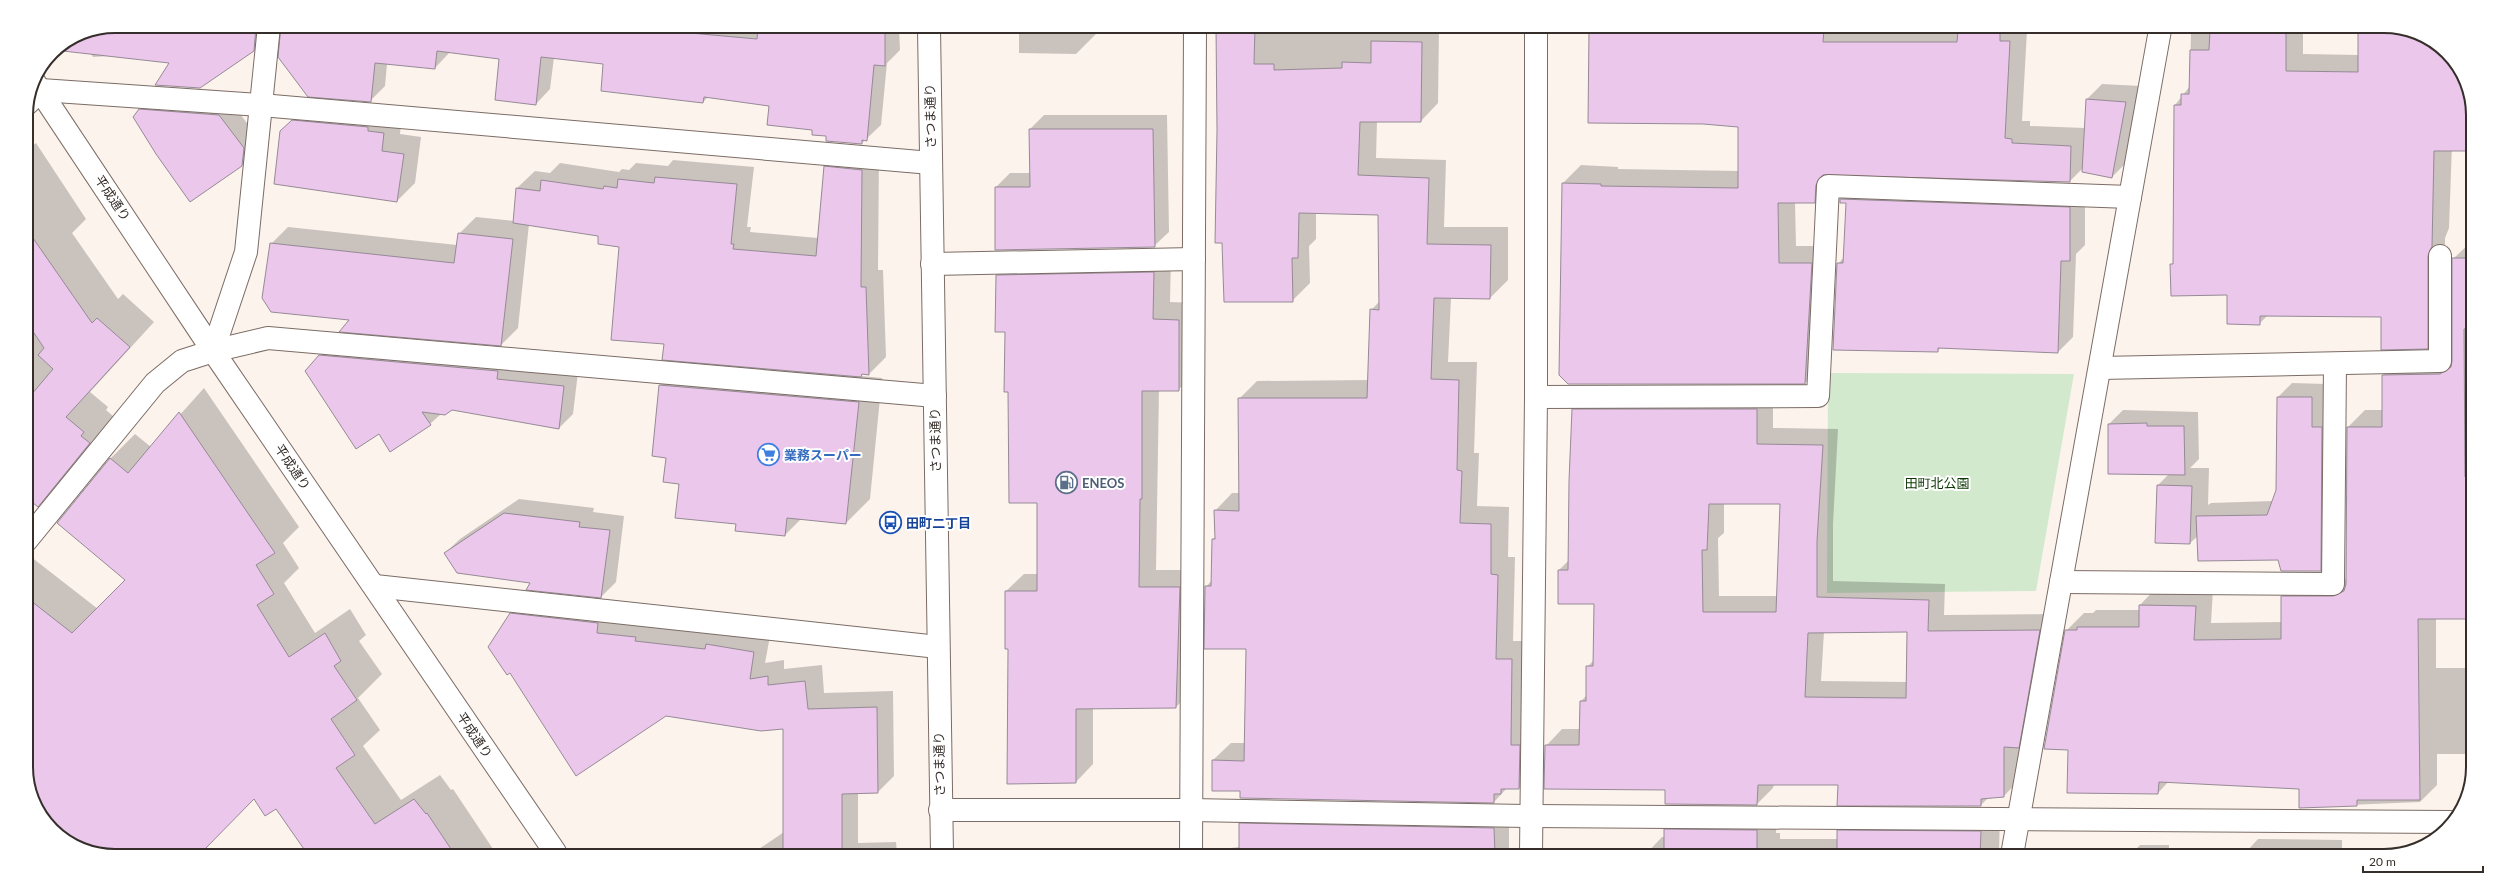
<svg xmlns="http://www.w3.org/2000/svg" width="2499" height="882" viewBox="0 0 2499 882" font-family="Lato,'Noto Sans JP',sans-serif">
<rect width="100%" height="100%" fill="#fdf3ed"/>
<!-- green -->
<polygon fill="#d2e9ce" points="1828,373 2074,374 2036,591 1827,593"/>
<!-- shadow -->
<g fill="#0003" fill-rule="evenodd">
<polygon points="115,26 269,26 268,36 253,51 171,62 109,56 93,57 78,35"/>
<polygon points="281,26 899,28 900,50 887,63 881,125 862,143 827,135 770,105 708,97 703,102 605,63 554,57 550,89 536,104 500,58 450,52 435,68 387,64 385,86 370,101"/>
<polygon points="1019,28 1097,28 1097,33 1076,54 1019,53"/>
<polygon points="1218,28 1439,29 1438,103 1421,121 1377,121 1376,158 1446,160 1444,227 1508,227 1508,280 1490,298 1451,298 1448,362 1477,362 1474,453 1479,453 1477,506 1509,507 1508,557 1515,557 1513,641 1529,641 1537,771 1519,788 1507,788 1494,802 1241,790 1213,760 1231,743 1245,743 1248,648 1206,587 1212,580 1213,539 1216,537 1215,511 1232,493 1240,493 1239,399 1257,381 1369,380 1371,310 1380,301 1379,214 1316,212 1316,239 1309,246 1310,283 1292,301 1223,242 1216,242"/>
<polygon points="1565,29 2027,30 2022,121 2030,121 2030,126 2085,128 2087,99 2102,84 2141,86 2128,161 2112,177 2083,168 2070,181 1833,173 1832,184 1814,202 1795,202 1796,246 1829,246 1823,365 1805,383 1563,183 1581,165 1618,167 1618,169 1739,171 1739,126 1590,33 1565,33"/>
<polygon points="2191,30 2303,30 2303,54 2359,55 2359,31 2413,31 2455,60 2449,228 2445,238 2445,330 2427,348 2382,316 2268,315 2259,324 2228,294 2171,265 2174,262 2175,105 2190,86"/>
<polygon points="152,97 231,102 256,135 255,152 242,165 139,110"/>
<polygon points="299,113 402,115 400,134 421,137 415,183 397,201 281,131"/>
<polygon points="1044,115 1167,115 1169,232 1154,246 996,187 1010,173 1031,173 1030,129"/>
<polygon points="26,137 32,146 36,143 86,219 72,233 118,299 123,294 154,322 90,392 108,407 106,410 114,417 62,481 38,506 29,499 26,502"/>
<polygon points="842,149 879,153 878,270 883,270 886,357 869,374 864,373 861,376 882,378 870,499 846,523 802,518 785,535 737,524 680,483 667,457 653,455 660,385 685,361 665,343 620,246 600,235 529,224 518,328 501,345 351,320 271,244 288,227 457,245 459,234 476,217 514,221 517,188 535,171 550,173 560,163 619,172 622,169 629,170 636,163 668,166 673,160 754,167 747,227 751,227 750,232 818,238 824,167"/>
<polygon points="1856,184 2085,192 2085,245 2076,254 2073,337 2058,352 1941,347 1938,351 1838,264 1844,257 1847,202 1841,199"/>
<polygon points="2472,241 2470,618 2436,618 2436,668 2469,668 2469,754 2437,754 2437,785 2420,802 2300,807 2300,788 2169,781 2158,793 2069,749 2066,631 2084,613 2093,613 2096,610 2140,610 2140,605 2157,587 2213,589 2211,623 2282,622 2282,597 2299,579 2347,579 2348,427 2365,410 2383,410 2383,375 2400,358 2454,356 2454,258"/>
<polygon points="1171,255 1170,302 1196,303 1196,373 1178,390 1159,390 1156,570 1197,570 1193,690 1176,707 1093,708 1093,764 1076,782 1009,648 1006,648 1006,591 1024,574 1038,574 1038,502 1009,391 1006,331 997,276 1014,258"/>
<polygon points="334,341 578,372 573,414 559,428 452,409 441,414 430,424 391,451 379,432 320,356"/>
<polygon points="2292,383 2326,384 2334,556 2320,570 2198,536 2190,543 2158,485 2169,474 2109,424 2123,410 2198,412 2199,459 2190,468 2209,468 2208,505 2211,503 2273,501 2277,490 2278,397"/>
<polygon points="204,388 299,527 283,543 299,568 284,583 315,633 350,609 366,635 359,641 382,674 358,698 380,730 363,746 401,800 440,775 451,790 453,789 495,852 319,852 276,808 254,798 201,852 86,851 44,822 26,773 26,553 98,609 126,580 110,459 135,434 151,447"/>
<path d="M1590 393H1773V428L1838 429 1833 524V581L1945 584 1944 615 2055 614 2035 730 2020 745V779L2004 796 1989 797 1981 805 1839 784H1774L1773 788 1757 804 1546 746 1562 729H1580L1581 701 1587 695V667L1594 660 1595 603 1559 570 1569 560 1573 410ZM1724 503H1781L1777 596H1719L1718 538 1724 533ZM1908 631V682L1821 681 1824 632Z"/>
<polygon points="519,499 594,508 593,512 624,516 616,582 601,597 445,553 460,539"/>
<polygon points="527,597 770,636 765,663 784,660 784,669 822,665 824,693 893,691 894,776 878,792 858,793 858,843 896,842 897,853 753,853 784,832 784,727 511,614"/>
<polygon points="1255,809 1509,813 1509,854 1177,854 1240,847 1240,824"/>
<polygon points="1685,810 1777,811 1776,833 1780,833 1780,839 1838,839 1838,831 1858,811 2000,812 1999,855 1645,855 1662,837 1665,837 1665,830"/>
<polygon points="2258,839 2342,840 2342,856 2067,855 2072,851 2133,852 2140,845 2169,845 2169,851 2246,852"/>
</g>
<!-- building -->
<g fill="#eac7eb" stroke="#968a96" fill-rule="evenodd">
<polygon points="115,26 256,26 254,51 200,88 155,85 169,63 54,50 81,33"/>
<polygon points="281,26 679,27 679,32 757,39 758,27 885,28 885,66 874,65 867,141 862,140 862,144 826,141 826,136 812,135 812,130 767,125 769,106 704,97 703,103 601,91 603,64 541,57 536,105 495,100 499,59 437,51 435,69 375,63 371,102 308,97 278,57"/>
<polygon points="1216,28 1255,28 1254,64 1274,64 1274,70 1342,68 1342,62 1371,63 1371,41 1422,42 1421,122 1360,122 1358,175 1429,178 1427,244 1491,245 1490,299 1434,298 1431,379 1459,380 1457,470 1462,471 1460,523 1491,524 1491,574 1498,575 1496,659 1512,659 1511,745 1520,745 1519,789 1501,789 1501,794 1494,794 1494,803 1240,798 1240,791 1212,791 1212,760 1244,761 1246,649 1204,649 1205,586 1211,586 1212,539 1215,539 1214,510 1239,511 1238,398 1367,398 1370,309 1379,310 1378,215 1299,213 1298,258 1292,258 1293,302 1224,302 1222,243 1215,243 1217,131"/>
<polygon points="1589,29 1824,29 1823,42 1957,42 1958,30 2000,30 2000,41 2010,41 2005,138 2012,139 2012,143 2071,146 2070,182 1823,175 1816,185 1815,203 1778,203 1779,263 1812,263 1805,384 1568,384 1559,375 1562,183 1601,184 1601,186 1738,188 1738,127 1703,124 1588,123"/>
<polygon points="2210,30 2286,30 2286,71 2358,72 2358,31 2413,31 2455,60 2473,109 2473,151 2434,151 2432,247 2428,256 2428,349 2381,350 2381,317 2260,316 2260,325 2227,324 2227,295 2171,296 2170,264 2173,264 2174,105 2181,105 2181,94 2189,94 2190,50 2209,50"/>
<polygon points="2086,99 2126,102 2112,178 2082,172"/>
<polygon points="139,109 219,115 244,148 242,166 190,202 156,154 133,117"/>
<polygon points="292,120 368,127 368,131 384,133 382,151 404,154 397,202 274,184 280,131"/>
<polygon points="1029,129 1153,129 1155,247 995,250 995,187 1030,187"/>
<polygon points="824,166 862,170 861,287 866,287 869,375 862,374 861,377 662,360 664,344 611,340 619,247 598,244 598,236 513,223 516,188 540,191 541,180 603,189 604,186 617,188 618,179 654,183 655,177 737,184 731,244 734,244 733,249 816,256"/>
<polygon points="1840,199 2070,207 2070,261 2061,261 2058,353 1938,348 1938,352 1833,350 1837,263 1843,263 1846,203 1840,203"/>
<polygon points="26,228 92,323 97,318 130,347 66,417 84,432 81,436 90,443 38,507 26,497 26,401 53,369 38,355 44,348 26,321"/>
<polygon points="458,233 513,239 501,346 339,332 349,320 271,312 262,298 270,243 454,263"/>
<polygon points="2452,258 2472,258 2471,328 2464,329 2465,477 2469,477 2470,619 2418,619 2420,800 2357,800 2357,806 2299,808 2299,789 2159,782 2158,794 2067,793 2068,750 2044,749 2065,630 2077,630 2077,627 2139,627 2139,605 2196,606 2194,640 2281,639 2281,596 2333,596 2344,591 2346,584 2347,427 2382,427 2382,375 2440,374 2451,367 2452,361"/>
<polygon points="1154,272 1153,319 1179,320 1179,391 1142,391 1142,499 1140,499 1139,587 1180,587 1176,708 1076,709 1076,783 1007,784 1008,649 1005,649 1005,591 1037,591 1037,503 1009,503 1008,392 1004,392 1005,332 995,332 996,275"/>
<polygon points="319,355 498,371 497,379 564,386 559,429 452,410 445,415 422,412 431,425 390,452 379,434 356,449 305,371"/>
<polygon points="659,385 859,402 846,524 787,518 785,536 735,531 736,524 675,518 679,484 663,482 666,458 652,456"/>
<polygon points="2277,397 2312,397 2312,427 2322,427 2321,571 2281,571 2278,560 2198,561 2196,516 2267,515 2276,490"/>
<path d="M1572 409H1757V444L1823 445 1817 541V597L1929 600 1928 631 2040 630 2019 748 2004 747V797L1981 799V806H1837L1838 785H1758L1757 805 1665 804V790L1544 789 1545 745H1579L1580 701H1586V666H1593L1594 604H1558V570H1568L1569 481ZM1709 504H1780L1776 612H1703L1702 550H1707ZM1907 632 1906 698 1805 697 1808 633Z"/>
<polygon points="179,412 275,553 256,565 274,594 257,605 289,657 325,633 341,661 334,666 357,700 331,719 355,755 336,768 375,824 414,799 426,814 427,813 453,852 306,852 276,809 265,816 254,799 202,852 86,851 44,822 26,773 26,597 72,633 125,580 57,523 110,458 128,473"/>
<polygon points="2147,423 2147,426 2184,426 2185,475 2108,474 2108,424"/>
<polygon points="2157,485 2192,486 2190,544 2155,543"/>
<polygon points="504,513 580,522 579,527 610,530 601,598 526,590 530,583 457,573 444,553"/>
<polygon points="510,613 598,623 597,633 636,637 635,641 705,649 706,644 754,652 750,679 768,676 768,685 805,681 808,709 877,707 878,793 842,794 842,852 783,852 783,729 761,731 666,716 576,776 510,673 507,675 488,647"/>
<polygon points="1239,823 1494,828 1495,854 1239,854"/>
<polygon points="1664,829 1757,830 1757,855 1664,855"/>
<polygon points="1837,830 1981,831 1980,855 1837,855"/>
</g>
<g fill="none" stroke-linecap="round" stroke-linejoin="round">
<defs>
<g id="minor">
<polyline points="28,103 41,90 261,105 931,163"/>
<polyline points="932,264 1194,259"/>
<polyline points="213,351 246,252 269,26"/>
<polyline points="2100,368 2440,361 2440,256"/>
<polyline points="1536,397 1818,396 1828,186 2130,197"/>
<polyline points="26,541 155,383 182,361 213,351 268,338 935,396"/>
<polyline points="2061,582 2333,584 2335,364"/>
<polyline points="375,586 938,647"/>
<polyline points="940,810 1191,810 1531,816 2450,822"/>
<polyline points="1191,854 1195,28"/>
<polyline points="1531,854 1536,397 1536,29"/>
<polyline points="2012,855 2160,30"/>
</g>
<polyline id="tertiary" points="33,80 213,351 555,852"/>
<polyline id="secondary" points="929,28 942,853"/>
</defs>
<!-- minor casing -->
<use href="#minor" stroke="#7b6c65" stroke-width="24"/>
<!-- tertiary casing -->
<use href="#tertiary" stroke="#7b6c65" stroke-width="24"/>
<!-- secondary casing -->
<use href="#secondary" stroke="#7b6c65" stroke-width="24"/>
<!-- minor -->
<use href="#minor" stroke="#fff" stroke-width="22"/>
<!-- tertiary -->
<use href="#tertiary" stroke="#fff" stroke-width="22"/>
<!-- secondary -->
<use href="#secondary" stroke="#fff" stroke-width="22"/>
</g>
<!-- icons -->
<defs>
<symbol id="supermarket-ring" viewBox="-11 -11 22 22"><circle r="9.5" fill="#fff" stroke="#3f7fe0" stroke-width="1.5"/><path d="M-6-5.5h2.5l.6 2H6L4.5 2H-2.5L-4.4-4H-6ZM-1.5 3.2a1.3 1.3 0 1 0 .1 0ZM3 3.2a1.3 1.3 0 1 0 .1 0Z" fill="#3f7fe0"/></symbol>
<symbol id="fuel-ring" viewBox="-11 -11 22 22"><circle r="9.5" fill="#fff" stroke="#5c6f8a" stroke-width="1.5"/><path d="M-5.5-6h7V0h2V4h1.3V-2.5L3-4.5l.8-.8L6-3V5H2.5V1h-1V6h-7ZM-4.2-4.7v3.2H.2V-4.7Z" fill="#5c6f8a"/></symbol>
<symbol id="bus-ring" viewBox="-11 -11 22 22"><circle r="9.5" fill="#fff" stroke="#1a4fb4" stroke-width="1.5"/><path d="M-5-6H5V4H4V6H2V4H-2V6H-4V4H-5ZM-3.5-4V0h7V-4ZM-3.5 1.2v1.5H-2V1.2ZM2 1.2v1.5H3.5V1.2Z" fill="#1a4fb4"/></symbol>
</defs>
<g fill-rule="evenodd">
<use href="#supermarket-ring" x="756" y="442" width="25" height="25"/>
<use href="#fuel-ring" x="1054" y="470" width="25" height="25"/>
<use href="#bus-ring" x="878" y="510" width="25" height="25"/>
</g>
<g text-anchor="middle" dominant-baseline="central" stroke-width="4" stroke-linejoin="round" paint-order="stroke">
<!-- street labels -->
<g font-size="13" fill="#352e2b" stroke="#fff">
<text transform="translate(930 116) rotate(-91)">さつま通り</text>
<text transform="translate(113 198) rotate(56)">平成通り</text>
<text transform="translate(935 440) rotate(-91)">さつま通り</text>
<text transform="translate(293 467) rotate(56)">平成通り</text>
<text transform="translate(475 735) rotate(56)">平成通り</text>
<text transform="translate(939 764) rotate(-91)">さつま通り</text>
</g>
<!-- shop labels -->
<g font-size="13" font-weight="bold" fill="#366cbe" stroke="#fff" text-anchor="start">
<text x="784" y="455">業務スーパー</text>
</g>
<!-- service labels -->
<g font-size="13" font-weight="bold" fill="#4e5e75" stroke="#fff" text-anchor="start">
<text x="1082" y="483">ENEOS</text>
</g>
<!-- park labels -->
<g font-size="13" fill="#0a3602" stroke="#fff">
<text x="1937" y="483">田町北公園</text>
</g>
<!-- transit labels -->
<g font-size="13" font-weight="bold" fill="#164399" stroke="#fff" text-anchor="start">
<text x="906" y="523">田町二丁目</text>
</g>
</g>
<!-- crop -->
<path d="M0 0H2499V882H0ZM115 33H2384A82 82 0 0 1 2466 115V767A82 82 0 0 1 2384 849H115A82 82 0 0 1 33 767V115A82 82 0 0 1 115 33Z" fill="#fff" fill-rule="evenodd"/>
<path fill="none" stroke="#352e2b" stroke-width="2" d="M115 33H2384A82 82 0 0 1 2466 115V767A82 82 0 0 1 2384 849H115A82 82 0 0 1 33 767V115A82 82 0 0 1 115 33Z"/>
<!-- scale -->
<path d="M2363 866v6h120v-6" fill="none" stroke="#352e2b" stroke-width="2"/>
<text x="2369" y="866" font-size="12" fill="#352e2b" stroke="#ffffff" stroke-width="3" paint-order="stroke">20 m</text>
</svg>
